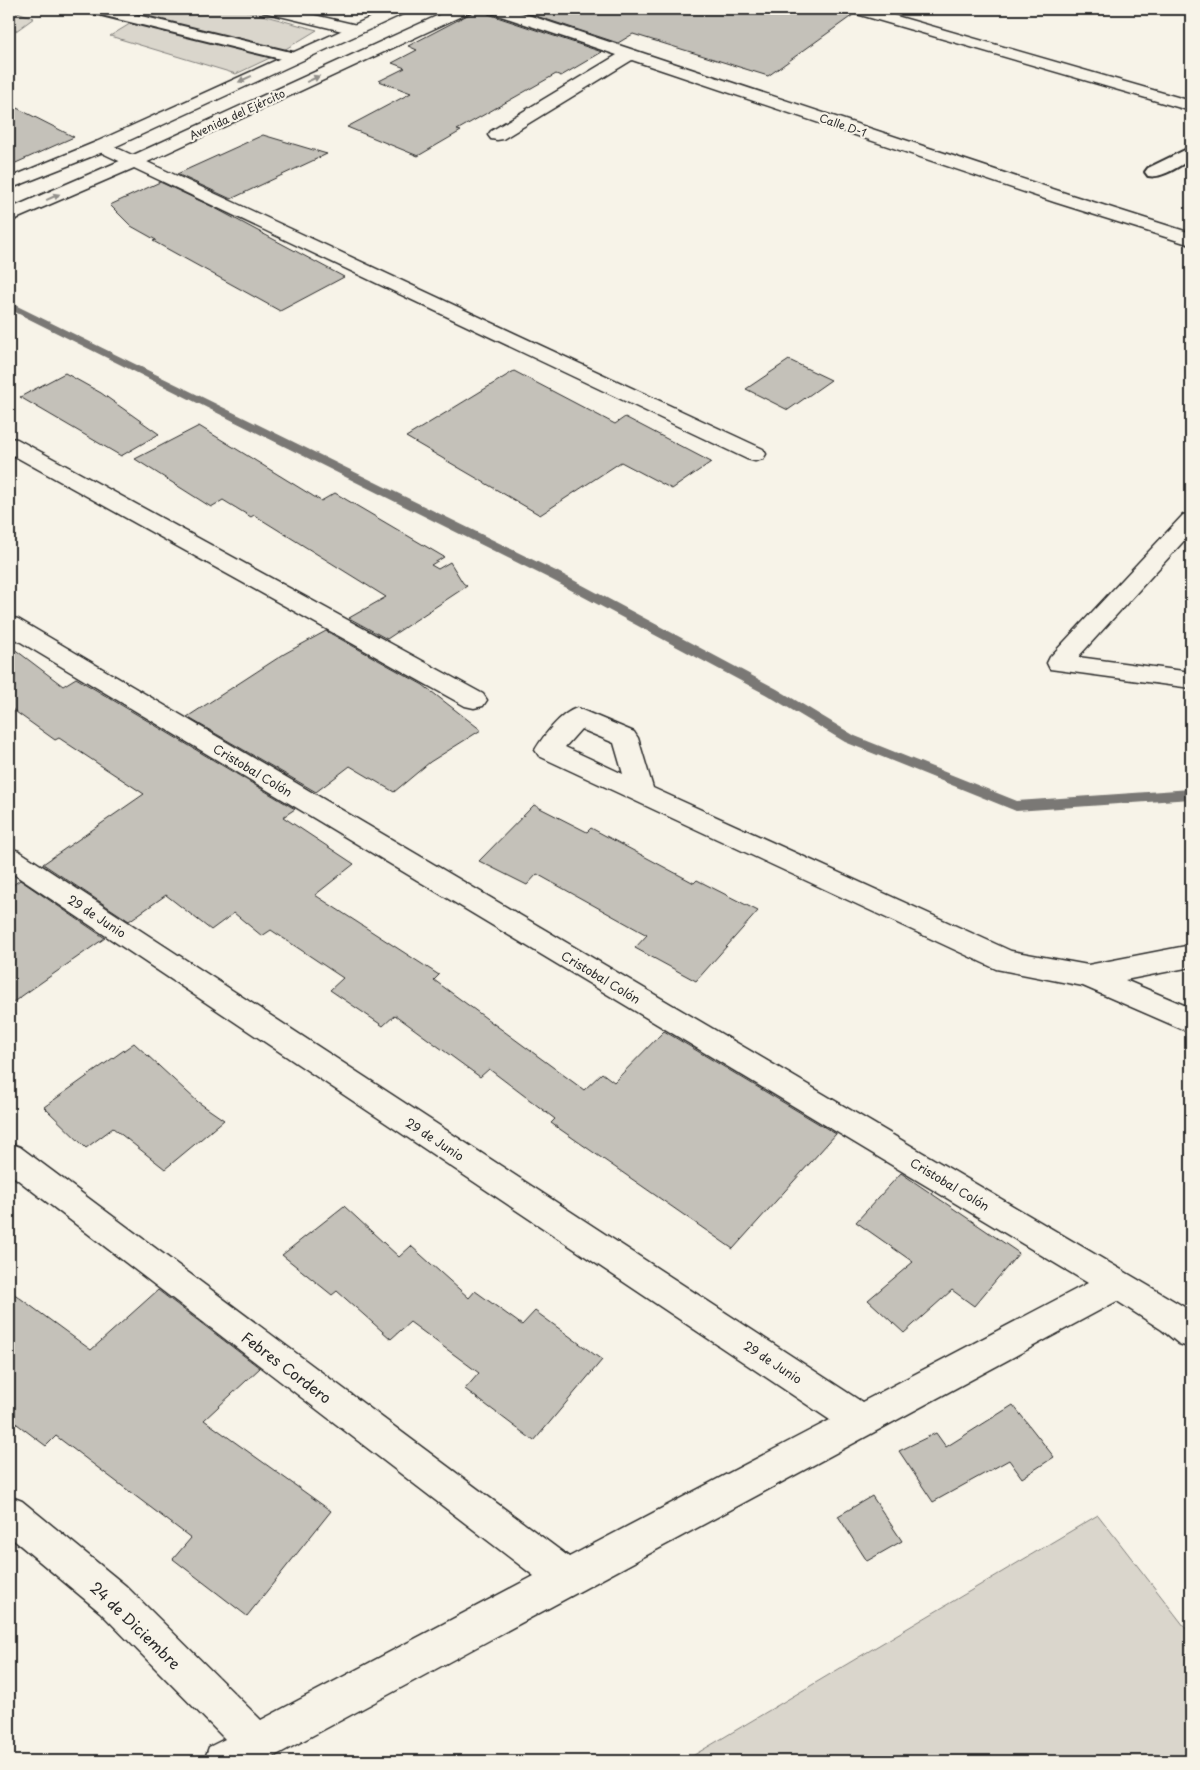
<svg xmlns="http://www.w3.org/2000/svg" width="1200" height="1770" viewBox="0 0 1200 1770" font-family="'Playpen Sans',sans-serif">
<rect width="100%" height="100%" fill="#f7f3e8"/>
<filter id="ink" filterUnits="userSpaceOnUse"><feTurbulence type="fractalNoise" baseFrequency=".02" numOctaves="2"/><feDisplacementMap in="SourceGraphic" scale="10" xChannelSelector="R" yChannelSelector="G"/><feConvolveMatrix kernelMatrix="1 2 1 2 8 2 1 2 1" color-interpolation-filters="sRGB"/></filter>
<g filter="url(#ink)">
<!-- green -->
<g fill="#dad6cc" stroke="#82807c">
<polygon points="9,9 34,18 9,36"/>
<polygon points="102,9 240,9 317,30 274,56 236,74 110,36 138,19"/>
<polygon points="1098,1515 1191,1635 1191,1761 684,1761"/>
</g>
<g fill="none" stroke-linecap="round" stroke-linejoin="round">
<!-- stream -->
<polygon fill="#7a7874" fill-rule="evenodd" points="9,302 562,574 777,689 855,736 1017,801 1191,789 1191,799 1016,811 845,742 767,695 552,580 9,309"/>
</g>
<!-- building -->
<g fill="#c4c1b9" stroke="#2b2b2b">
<polygon points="479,9 485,9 488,14 602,52 561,76 556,74 457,130 461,131 418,156 347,127 411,93 379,81 405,68 392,63 417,50 408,46"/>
<polygon points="515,9 846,9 848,13 853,15 768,76 633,34 618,43"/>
<polygon points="9,104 74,137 9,166"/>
<polygon points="263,135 327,154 231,199 177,174"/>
<polygon points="160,182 213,207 344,277 280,311 153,241 156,240 131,226 110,205"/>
<polygon points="789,360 831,380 788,410 746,389"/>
<polygon points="514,371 615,424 625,417 711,462 672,489 621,462 540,515 406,437"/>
<polygon points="65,373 101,393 159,434 121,456 20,397"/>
<polygon points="199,426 321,501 335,493 444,557 431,565 438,569 450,562 463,583 467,586 387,639 349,618 386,597 254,515 251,517 223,500 211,507 135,459"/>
<polygon points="326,631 423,685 481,730 430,762 394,792 350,766 316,792 187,717 284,654"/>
<polygon points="9,645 63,686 76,678 295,809 283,817 354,864 315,895 439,975 434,980 584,1090 602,1073 614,1082 664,1031 836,1134 733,1249 551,1123 555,1119 489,1069 480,1077 395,1015 383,1026 330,990 343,978 271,930 262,936 234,913 211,930 166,895 129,921 43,864 144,794 59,738 55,740 9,707"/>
<polygon points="534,805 587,832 591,828 694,883 697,880 758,911 696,981 635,948 647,935 537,874 527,885 479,861"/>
<polygon points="20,880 105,938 9,1005 9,888"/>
<polygon points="134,1043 198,1102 224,1120 165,1169 113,1128 86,1148 44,1107"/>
<polygon points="901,1173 1019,1253 974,1306 952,1290 904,1333 868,1300 913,1262 856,1222"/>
<polygon points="344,1206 399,1257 411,1246 469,1298 475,1291 522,1325 535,1311 602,1360 534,1441 465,1389 479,1373 410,1322 391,1339 337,1291 332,1295 282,1255"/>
<polygon points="9,1290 91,1350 158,1290 260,1368 204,1420 331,1511 247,1616 173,1559 191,1538 56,1436 46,1446 9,1418"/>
<polygon points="1013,1405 1054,1457 1022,1478 1009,1460 933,1502 899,1451 936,1433 946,1447"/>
<polygon points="872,1496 902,1541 867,1561 838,1516"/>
</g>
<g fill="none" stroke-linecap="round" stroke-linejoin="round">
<defs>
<g id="lane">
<polygon points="86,9 112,9 299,54 301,57 299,60 293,62 89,12"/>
<path d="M1191 147V159C1179 166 1162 179 1148 176L1145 172 1148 168Z"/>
</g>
<g id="street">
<polygon points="261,9 289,9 361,26 363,29 361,32 355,34 263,12"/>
<polygon points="487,9 510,9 1068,194 1191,233 1191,245 1054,202 632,60 503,139 497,140 491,139 488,135 491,131 617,55 489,12"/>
<polygon points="848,9 872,9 1191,101 1191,111 850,12"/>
<polygon points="102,141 763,449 766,454 763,459 755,461 747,459 96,150 93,146 96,142"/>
<polygon points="9,438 17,439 483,694 487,700 483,706 474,708 465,706 9,453"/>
<polygon points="1191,513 1191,533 1078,657 1191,672 1191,688 1050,669 1047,663 1050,657 1183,515"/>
<polygon points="9,617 18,619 1186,1308 1191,1313 1191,1348 1179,1344 1162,1330 1117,1301 271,1758 262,1761 204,1761 209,1747 225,1739 100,1612 9,1536 9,1496 22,1501 126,1586 261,1720 534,1576 9,1173 9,1143 20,1147 569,1557 830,1420 9,871 9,848 19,851 862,1402 1088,1283 9,635"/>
<path d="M577 708 634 732 638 738 653 788 1011 951 1088 965 1191 945V967L1125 980 1191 1008V1033L1083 986 996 969 539 756 535 750C544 735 561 713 577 708ZM581 729 614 743 623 774 565 747Z"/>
</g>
<g id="secondary">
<polygon points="389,9 409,9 407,12 108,150 9,189 9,178 96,142"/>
<polygon points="452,9 472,9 470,12 141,165 9,222 9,209 129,157"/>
</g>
</defs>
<!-- lane casing -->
<use href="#lane" stroke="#2b2b2b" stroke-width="4"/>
<!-- street casing -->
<use href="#street" stroke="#2b2b2b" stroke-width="3"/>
<!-- secondary casing -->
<use href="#secondary" stroke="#2b2b2b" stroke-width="3"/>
<!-- lane -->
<use href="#lane" fill="#f7f3e8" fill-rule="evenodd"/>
<!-- street -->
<use href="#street" fill="#f7f3e8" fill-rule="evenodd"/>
<!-- secondary -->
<use href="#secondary" fill="#f7f3e8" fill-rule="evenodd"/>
</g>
<!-- one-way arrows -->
<defs><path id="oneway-solid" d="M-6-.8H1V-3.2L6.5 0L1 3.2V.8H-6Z" transform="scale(1.25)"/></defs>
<g fill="#918f8a">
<use href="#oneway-solid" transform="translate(245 79) rotate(155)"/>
<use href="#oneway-solid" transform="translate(313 79) rotate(-25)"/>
<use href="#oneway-solid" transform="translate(53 197) rotate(-24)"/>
</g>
</g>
<g text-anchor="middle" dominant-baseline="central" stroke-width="4.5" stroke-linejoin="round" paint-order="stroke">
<!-- far-street labels -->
<g font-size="11" fill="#2b2b2b" stroke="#f7f3e8">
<text transform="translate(237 114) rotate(-25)">Avenida del Ejército</text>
<text transform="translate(843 125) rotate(19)">Calle D-1</text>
</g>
<!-- street labels -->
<g font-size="12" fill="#2b2b2b" stroke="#f7f3e8">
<text transform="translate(253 770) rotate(31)">Cristobal Colón</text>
<text transform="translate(97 916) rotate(33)">29 de Junio</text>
<text transform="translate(601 977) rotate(31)">Cristobal Colón</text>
<text transform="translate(435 1139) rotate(33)">29 de Junio</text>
<text transform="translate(950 1184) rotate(31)">Cristobal Colón</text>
<text transform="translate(773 1362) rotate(33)">29 de Junio</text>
</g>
<!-- near-street labels -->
<g font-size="15" fill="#2b2b2b" stroke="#f7f3e8">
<text transform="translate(287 1367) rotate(37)">Febres Cordero</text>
<text transform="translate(136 1625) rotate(44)">24 de Diciembre</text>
</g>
</g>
<!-- margin -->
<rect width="1200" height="1770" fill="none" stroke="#f7f3e8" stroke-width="30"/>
<rect x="15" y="15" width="1170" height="1740" fill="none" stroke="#2b2b2b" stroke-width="2" filter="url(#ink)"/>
</svg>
